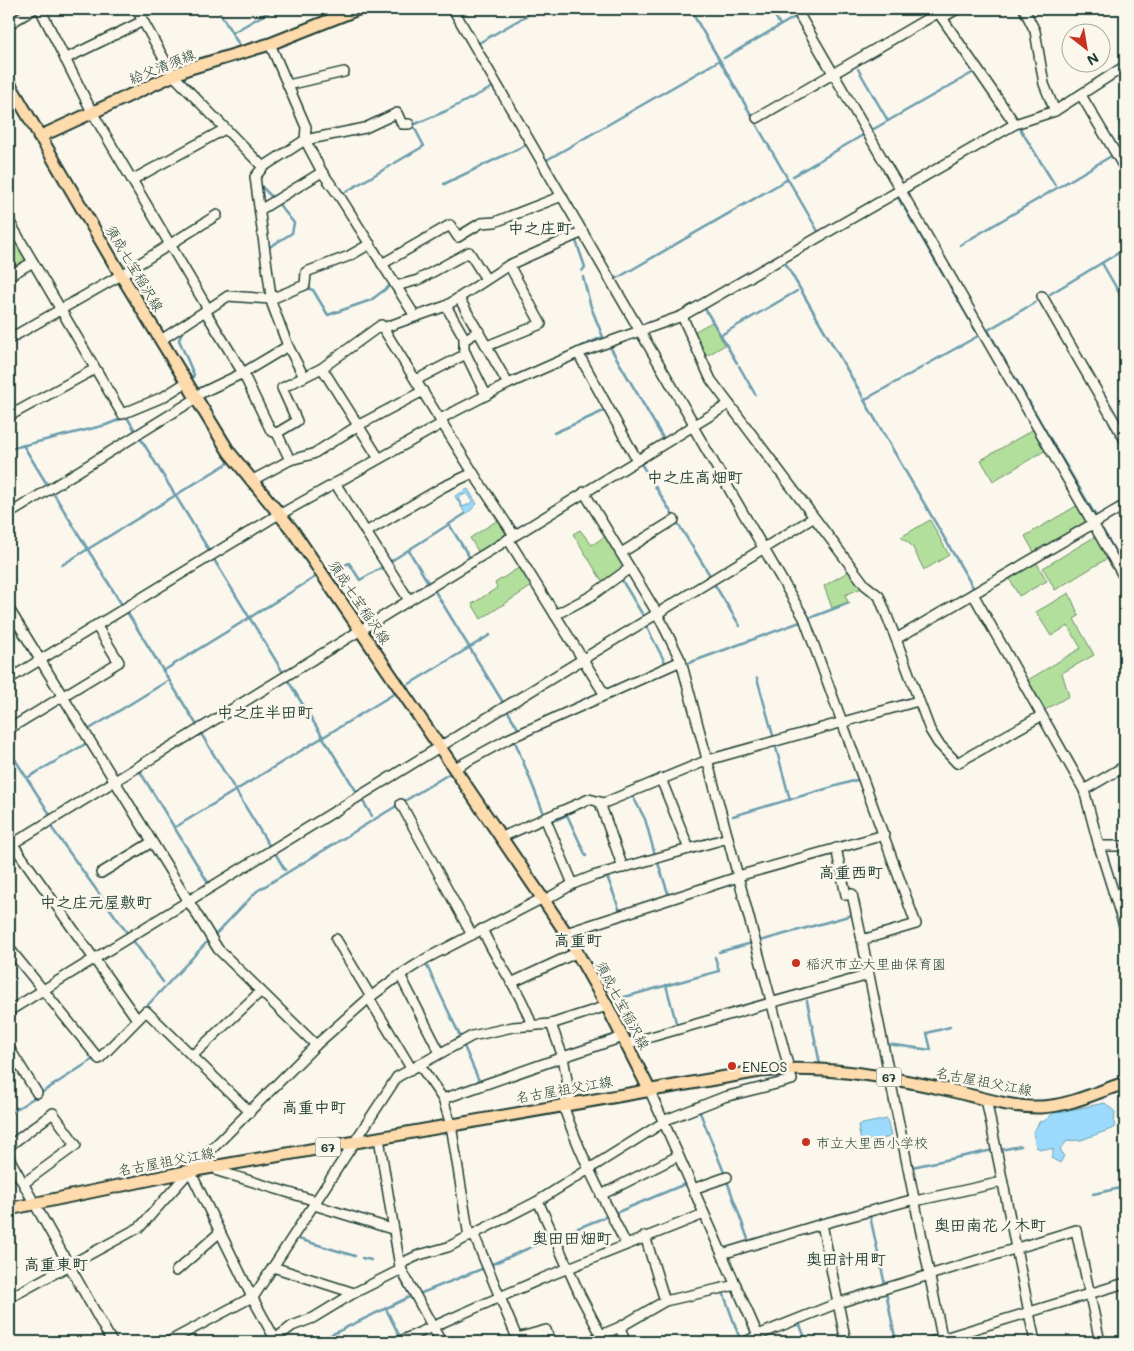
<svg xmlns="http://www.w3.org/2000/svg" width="1134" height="1351" viewBox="0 0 1134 1351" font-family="Mali,'Klee One',sans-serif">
<rect width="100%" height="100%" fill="#fbf7ec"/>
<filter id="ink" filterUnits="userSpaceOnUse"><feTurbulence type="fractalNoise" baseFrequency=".02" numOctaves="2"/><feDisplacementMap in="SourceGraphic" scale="10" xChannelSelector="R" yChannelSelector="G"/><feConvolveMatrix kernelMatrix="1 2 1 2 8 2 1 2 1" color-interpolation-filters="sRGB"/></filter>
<g filter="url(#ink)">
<!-- green -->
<g fill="#b3df9c" stroke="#698e68">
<polygon points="9,231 25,259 24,262 9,271"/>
<polygon points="712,322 725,345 703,358 692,333"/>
<polygon points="1034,429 1046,450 993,481 981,460"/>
<polygon points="1078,505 1088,521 1035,554 1025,536"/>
<polygon points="498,520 507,536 479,553 470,538"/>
<polygon points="930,520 949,555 924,570 912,546 901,537"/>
<polygon points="580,530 592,545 607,535 626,568 604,584 573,534"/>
<polygon points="1096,536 1108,558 1055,590 1043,568"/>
<polygon points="1035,560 1047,581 1019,596 1008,576"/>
<polygon points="520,567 532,586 481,619 472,604 497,588 495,583"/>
<polygon points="851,570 864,587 845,595 848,602 832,608 824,586"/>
<polygon points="1069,593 1079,616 1074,619 1094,655 1062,673 1069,696 1045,710 1028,680 1081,648 1068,626 1051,636 1036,612"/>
</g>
<!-- water -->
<g fill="#9cdbfd" stroke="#6a9cad" fill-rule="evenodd">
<path d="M468 489 477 504 466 515 455 496ZM467 493 473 502 463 507 458 498Z"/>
<polygon points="1105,1103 1115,1112 1114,1128 1081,1140 1067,1141 1060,1150 1064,1156 1060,1163 1051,1158 1053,1154 1053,1149 1040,1149 1036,1147 1033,1133 1040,1121 1043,1122 1054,1113"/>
<polygon points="887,1119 891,1137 861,1143 858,1125"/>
</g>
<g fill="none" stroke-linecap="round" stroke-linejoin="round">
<!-- stream -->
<g stroke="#6a9cad" stroke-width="2.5">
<polyline points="142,9 150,25"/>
<polyline points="690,9 753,118"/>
<polyline points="771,9 780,25"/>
<polyline points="803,12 809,9"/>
<polyline points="220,13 241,48"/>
<polyline points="359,14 372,9"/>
<polyline points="327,27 354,16"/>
<polyline points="232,33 274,9"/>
<polyline points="477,44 538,9"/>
<polyline points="724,58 795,17"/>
<polyline points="858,69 888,121"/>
<polyline points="183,78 218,115"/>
<polyline points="221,117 227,124"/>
<polyline points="755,122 819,233"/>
<polyline points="1019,127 1055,185"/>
<polyline points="233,130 236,133"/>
<polyline points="872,130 974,72"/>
<polyline points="239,136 247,145"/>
<polyline points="252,150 257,154"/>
<polyline points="1120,152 1125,149"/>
<polyline points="545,161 720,60"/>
<polyline points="952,166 961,160"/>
<polyline points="793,176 863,135"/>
<polyline points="259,184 273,198"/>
<polyline points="444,184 528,144"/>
<polyline points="907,192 944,170"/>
<polyline points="342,194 424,146 413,125 446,111 493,87"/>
<polyline points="883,205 898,197 902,205"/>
<polyline points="905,209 914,225"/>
<polyline points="919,233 945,278"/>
<polyline points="575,238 585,267 582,271"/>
<polyline points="960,245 1113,155"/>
<polyline points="268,248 292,233 294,223 277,202"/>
<polyline points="784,261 863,397"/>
<polyline points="1102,263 1125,303"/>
<polyline points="755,269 780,254"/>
<polyline points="583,277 591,307 603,337 589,343"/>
<polyline points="614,280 788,179"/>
<polyline points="950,286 976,331"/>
<polyline points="306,288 313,290 328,315 371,300 391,285"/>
<polyline points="713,293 749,272"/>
<polyline points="1050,294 1125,249"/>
<polyline points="704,307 737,363"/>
<polyline points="641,326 673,315"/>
<polyline points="182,331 179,340 194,375 192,379"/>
<polyline points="721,335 797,291"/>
<polyline points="609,345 663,438"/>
<polyline points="577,349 584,345"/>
<polyline points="999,350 988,330 1036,302"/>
<polyline points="1003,357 1009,369"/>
<polyline points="926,365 978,336"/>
<polyline points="739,366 755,394"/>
<polyline points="923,367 864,400 974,589"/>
<polyline points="1015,377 1025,395"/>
<polyline points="1029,401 1032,407"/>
<polyline points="1035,412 1055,447"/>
<polyline points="128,419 136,432"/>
<polyline points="554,433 606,410 605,408"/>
<polyline points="139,436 210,552"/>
<polyline points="23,445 48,486"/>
<polyline points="9,449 106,425 165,401 184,389"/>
<polyline points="1060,455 1097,518"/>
<polyline points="640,462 711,577"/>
<polyline points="52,491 122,605"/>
<polyline points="450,526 470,558"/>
<polyline points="1103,530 1125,569"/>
<polyline points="409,551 429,584"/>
<polyline points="213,558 284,674"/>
<polyline points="388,563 465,514"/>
<polyline points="62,565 228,463"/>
<polyline points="329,573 349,563 360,580 384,566"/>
<polyline points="620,577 644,617"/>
<polyline points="713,582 740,626"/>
<polyline points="433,588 504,704"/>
<polyline points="127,612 198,727"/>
<polyline points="807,619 849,603"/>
<polyline points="645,624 666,664"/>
<polyline points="686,664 803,621"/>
<polyline points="163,671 317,576"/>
<polyline points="757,678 774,739"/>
<polyline points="287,679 358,794"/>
<polyline points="406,686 490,635"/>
<polyline points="1037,697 1045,711"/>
<polyline points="507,710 519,730"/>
<polyline points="1048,717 1086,784"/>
<polyline points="89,731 88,730 169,680"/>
<polyline points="200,732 270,847"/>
<polyline points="514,739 544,814"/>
<polyline points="775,744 790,800"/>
<polyline points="9,750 51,816"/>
<polyline points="140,769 139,770 209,884"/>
<polyline points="27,778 87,743"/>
<polyline points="632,795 645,819 655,855"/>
<polyline points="361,798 372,816"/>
<polyline points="403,802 452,772"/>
<polyline points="733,816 860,779"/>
<polyline points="556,820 567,815 586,856"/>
<polyline points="49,824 128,934"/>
<polyline points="174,828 397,692"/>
<polyline points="274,851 285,870"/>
<polyline points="658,863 669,896"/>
<polyline points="607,876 620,911"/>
<polyline points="856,933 862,961"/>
<polyline points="214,936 257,891 398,805"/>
<polyline points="132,939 163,982"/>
<polyline points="760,941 852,915"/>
<polyline points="719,952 752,943"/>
<polyline points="9,955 21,969"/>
<polyline points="426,964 461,1038"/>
<polyline points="666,985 677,1026"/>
<polyline points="610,1001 719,971 715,957"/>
<polyline points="807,1001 820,1064"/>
<polyline points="144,1009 208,941"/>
<polyline points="463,1044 480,1083"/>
<polyline points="887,1044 931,1050 927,1033 950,1027"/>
<polyline points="699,1110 725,1175"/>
<polyline points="9,1114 95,1058"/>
<polyline points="1000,1150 1021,1146"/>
<polyline points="912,1167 993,1150"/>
<polyline points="727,1181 749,1242"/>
<polyline points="177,1192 189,1179"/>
<polyline points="1093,1194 1125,1187"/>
<polyline points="613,1214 685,1184"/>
<polyline points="9,1215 15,1214"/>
<polyline points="870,1216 885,1285"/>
<polyline points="389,1232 395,1263"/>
<polyline points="558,1236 608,1216"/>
<polyline points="295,1238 355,1256"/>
<polyline points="362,1258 371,1260"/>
<polyline points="490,1265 552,1238"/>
<polyline points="723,1292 741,1342"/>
<polyline points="886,1292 896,1342"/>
<polyline points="419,1294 484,1268 483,1266"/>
<polyline points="386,1309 400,1337"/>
<polyline points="799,1323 807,1342"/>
<polyline points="316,1342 411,1296 399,1276"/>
</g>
<defs>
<g id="minor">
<polyline points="40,9 92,112 208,309"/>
<polyline points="453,9 694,424"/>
<polyline points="796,9 1125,579"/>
<polyline points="1024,9 1035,31 1044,84 1055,111"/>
<polyline points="942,18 1015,124"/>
<polyline points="143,21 173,75 263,167"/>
<polyline points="9,24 34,9"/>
<polyline points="270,44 306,127 305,140 322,172 340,197 415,316"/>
<polyline points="65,59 143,21 136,9"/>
<polyline points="288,85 344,72"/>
<polyline points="1081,95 1125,169"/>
<polyline points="757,118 939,12 942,18 957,9"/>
<polyline points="132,180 225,129"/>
<polyline points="260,210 322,172"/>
<polyline points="9,221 122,414 163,397 187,382"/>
<polyline points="382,264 450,225 458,237 481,223 495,222 562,196"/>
<polyline points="9,276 33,262"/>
<polyline points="396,286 418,280 469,252 486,279"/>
<polyline points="1042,296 1125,440"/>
<polyline points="459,298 508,384"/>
<polyline points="446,306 465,339"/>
<polyline points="205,311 243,373 271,431 277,433 290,460 313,454 359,425 423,391"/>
<polyline points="682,316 711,380 865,585 879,596 896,639"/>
<polyline points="479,331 464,340 464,350 486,395"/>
<polyline points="9,339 121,275 217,215"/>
<polyline points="161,340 228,296 271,299 305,285 306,272 349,256 370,244"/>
<polyline points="288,346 304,377"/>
<polyline points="487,346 541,324 509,265"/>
<polyline points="578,353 637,460"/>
<polyline points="322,368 378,457"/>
<polyline points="416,380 466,354"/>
<polyline points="195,396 243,373 288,346 272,304 255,177 263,167 305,140 365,128 397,113 402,124 409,124"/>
<polyline points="9,416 95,369"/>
<polyline points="440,419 508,384 578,353 682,316 1015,124 1055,111 1125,66"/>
<polyline points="692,425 804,618 916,924 862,940 943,1342"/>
<polyline points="277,433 297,421 282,388 322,368 381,325 383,328"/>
<polyline points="251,481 290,460"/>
<polyline points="335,483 409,600"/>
<polyline points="584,492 657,613 681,661 792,1080 724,1097 663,1121"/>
<polyline points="9,514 197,398"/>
<polyline points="279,515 443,423"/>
<polyline points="366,532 443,487 473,473"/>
<polyline points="514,535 477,479 383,328 446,306 509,265 583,232"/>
<polyline points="508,539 605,695"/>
<polyline points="621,553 674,520"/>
<polyline points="973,594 1084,790 1099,846 1125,846"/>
<polyline points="9,609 218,949 316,1045"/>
<polyline points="555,615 591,596 630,568"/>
<polyline points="9,679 279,514"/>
<polyline points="1041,716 957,763 938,743 930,730 896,639 1125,505"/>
<polyline points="9,729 119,662 96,625"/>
<polyline points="455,768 508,739 681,661"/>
<polyline points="661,779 689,849"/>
<polyline points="1084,790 1125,766"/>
<polyline points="600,803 623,868"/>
<polyline points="401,804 472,935"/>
<polyline points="545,818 573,884"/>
<polyline points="502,837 589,799 604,803 708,760 918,701"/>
<polyline points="12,843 134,1015"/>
<polyline points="9,846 729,404"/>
<polyline points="1099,846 1125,929"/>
<polyline points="836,848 846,895 852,894 862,940"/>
<polyline points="101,873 152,842"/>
<polyline points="738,876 884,835"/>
<polyline points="545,900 573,884 593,876 728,838"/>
<path d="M482 929C497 963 521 991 532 1026"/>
<polyline points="566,933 738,877"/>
<polyline points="336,939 371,997"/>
<polyline points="9,948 99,1059 146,1011 250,1112"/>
<polyline points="400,975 440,1053"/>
<polyline points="511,983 578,952"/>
<polyline points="369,998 411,1068"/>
<polyline points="9,1011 813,518"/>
<polyline points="626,1044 869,975"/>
<polyline points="9,1048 37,1093"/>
<polyline points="192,1056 261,991"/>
<polyline points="419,1064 443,1099 451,1125 469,1237"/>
<polyline points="649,1089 761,1342"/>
<polyline points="443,1099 563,1057 551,1024"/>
<polyline points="986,1099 1035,1342"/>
<polyline points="571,1103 563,1057 623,1037"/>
<path d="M563 1105C579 1153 603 1198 626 1244"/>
<polyline points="379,1138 400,1267 441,1342"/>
<polyline points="9,1146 53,1113 76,1145 24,1183"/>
<polyline points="9,1158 112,1342"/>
<polyline points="217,1166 218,1171 316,1201"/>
<polyline points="190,1171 252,1297 275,1339"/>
<polyline points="693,1189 727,1177"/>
<polyline points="601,1195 678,1156"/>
<polyline points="538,1201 580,1295 601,1335 620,1327"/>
<polyline points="915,1201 1002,1182"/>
<polyline points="314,1205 392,1229"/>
<polyline points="822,1224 846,1342"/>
<polyline points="474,1235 517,1338 546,1330 550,1342"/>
<polyline points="645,1236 665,1301"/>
<polyline points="722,1254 822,1224 915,1199"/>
<polyline points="273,1267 354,1293"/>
<polyline points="176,1271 220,1232"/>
<polyline points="9,1298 140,1227 190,1171 316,1045 369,998 400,975 427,958 543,898"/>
<polyline points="168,1342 254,1296 397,1077 472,1036 513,1027 551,1024 607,1006"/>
<polyline points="273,1342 275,1339 292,1326 313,1318 354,1293 398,1271 404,1262 419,1255 448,1247 538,1201 664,1122"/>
<polyline points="398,1342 541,1279 704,1214"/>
<polyline points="591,1342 601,1335"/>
<polyline points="625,1342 620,1327 665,1301 736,1285"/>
<polyline points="746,1342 758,1335 838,1303 1076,1230 1100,1342"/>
<polyline points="931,1342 1125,1283"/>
</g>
<g id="major">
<polyline points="9,83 115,265 229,452 293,531 566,933 607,1006 649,1089"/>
<polyline points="39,137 187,69 270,44 358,9"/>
<path d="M9 1209 190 1171 760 1071C823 1065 884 1076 944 1089 976 1096 1009 1108 1041 1107 1070 1106 1099 1091 1125 1083"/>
</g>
</defs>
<!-- minor casing -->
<use href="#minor" stroke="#1f3d34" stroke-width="12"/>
<!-- major casing -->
<use href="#major" stroke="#1f3d34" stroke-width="15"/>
<!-- minor -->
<use href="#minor" stroke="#fbf7ec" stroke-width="9"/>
<!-- major -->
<use href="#major" stroke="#fedbac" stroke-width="11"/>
</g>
</g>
<!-- markers -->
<g fill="#c8321e" stroke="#fbf7ec" stroke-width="2">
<circle cx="796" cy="963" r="5"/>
<circle cx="732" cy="1066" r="5"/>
<circle cx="806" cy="1142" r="5"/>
</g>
<g text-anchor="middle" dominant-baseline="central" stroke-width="5" stroke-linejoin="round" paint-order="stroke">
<!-- shield labels -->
<g fill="#fbf7ec" stroke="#61756b" stroke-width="1">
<rect x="876.5" y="1067.5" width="25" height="19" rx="4"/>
<rect x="315.5" y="1137.5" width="25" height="19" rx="4"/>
</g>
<g font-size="12" font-weight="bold" fill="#1f3d34">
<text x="889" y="1077">67</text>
<text x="328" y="1147">67</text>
</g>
<!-- street labels -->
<g font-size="14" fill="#1f3d34" stroke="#fbf7ec">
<text transform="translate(162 66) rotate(-22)">給父清須線</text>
<text transform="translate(135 268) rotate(59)">須成七宝稲沢線</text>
<text transform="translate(360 602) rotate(56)">須成七宝稲沢線</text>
<text transform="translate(623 1005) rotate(62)">須成七宝稲沢線</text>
<text transform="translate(984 1081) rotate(11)">名古屋祖父江線</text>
<text transform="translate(564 1089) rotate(-10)">名古屋祖父江線</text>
<text transform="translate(166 1161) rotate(-11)">名古屋祖父江線</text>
</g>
<!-- poi labels -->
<g font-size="14" fill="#1f3d34" stroke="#fbf7ec" text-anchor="start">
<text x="806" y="963">稲沢市立大里曲保育園</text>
<text x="742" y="1066">ENEOS</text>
<text x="816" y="1142">市立大里西小学校</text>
</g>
<!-- quarter labels -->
<g font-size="16" font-weight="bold" fill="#1f3d34" stroke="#fbf7ec">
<text x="540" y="227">中之庄町</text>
<text x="695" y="476">中之庄高畑町</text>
<text x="265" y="711">中之庄半田町</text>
<text x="851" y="871">高重西町</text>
<text x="96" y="901">中之庄元屋敷町</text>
<text x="578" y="939">高重町</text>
<text x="314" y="1106">高重中町</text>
<text x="990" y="1224">奥田南花ノ木町</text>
<text x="572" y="1237">奥田田畑町</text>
<text x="846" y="1258">奥田計用町</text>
<text x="56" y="1263">高重東町</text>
</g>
</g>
<!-- margin -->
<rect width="1134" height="1351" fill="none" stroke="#fbf7ec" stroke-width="30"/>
<rect x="15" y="15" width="1104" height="1321" fill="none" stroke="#1f3d34" stroke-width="2" filter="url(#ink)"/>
<!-- north arrow -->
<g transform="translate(1086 48) rotate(149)"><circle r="24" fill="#fbf7ec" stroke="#a3ada2"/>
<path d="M0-4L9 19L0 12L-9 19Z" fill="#c8321e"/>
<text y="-8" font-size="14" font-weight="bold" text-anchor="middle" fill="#1f3d34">N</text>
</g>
</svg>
